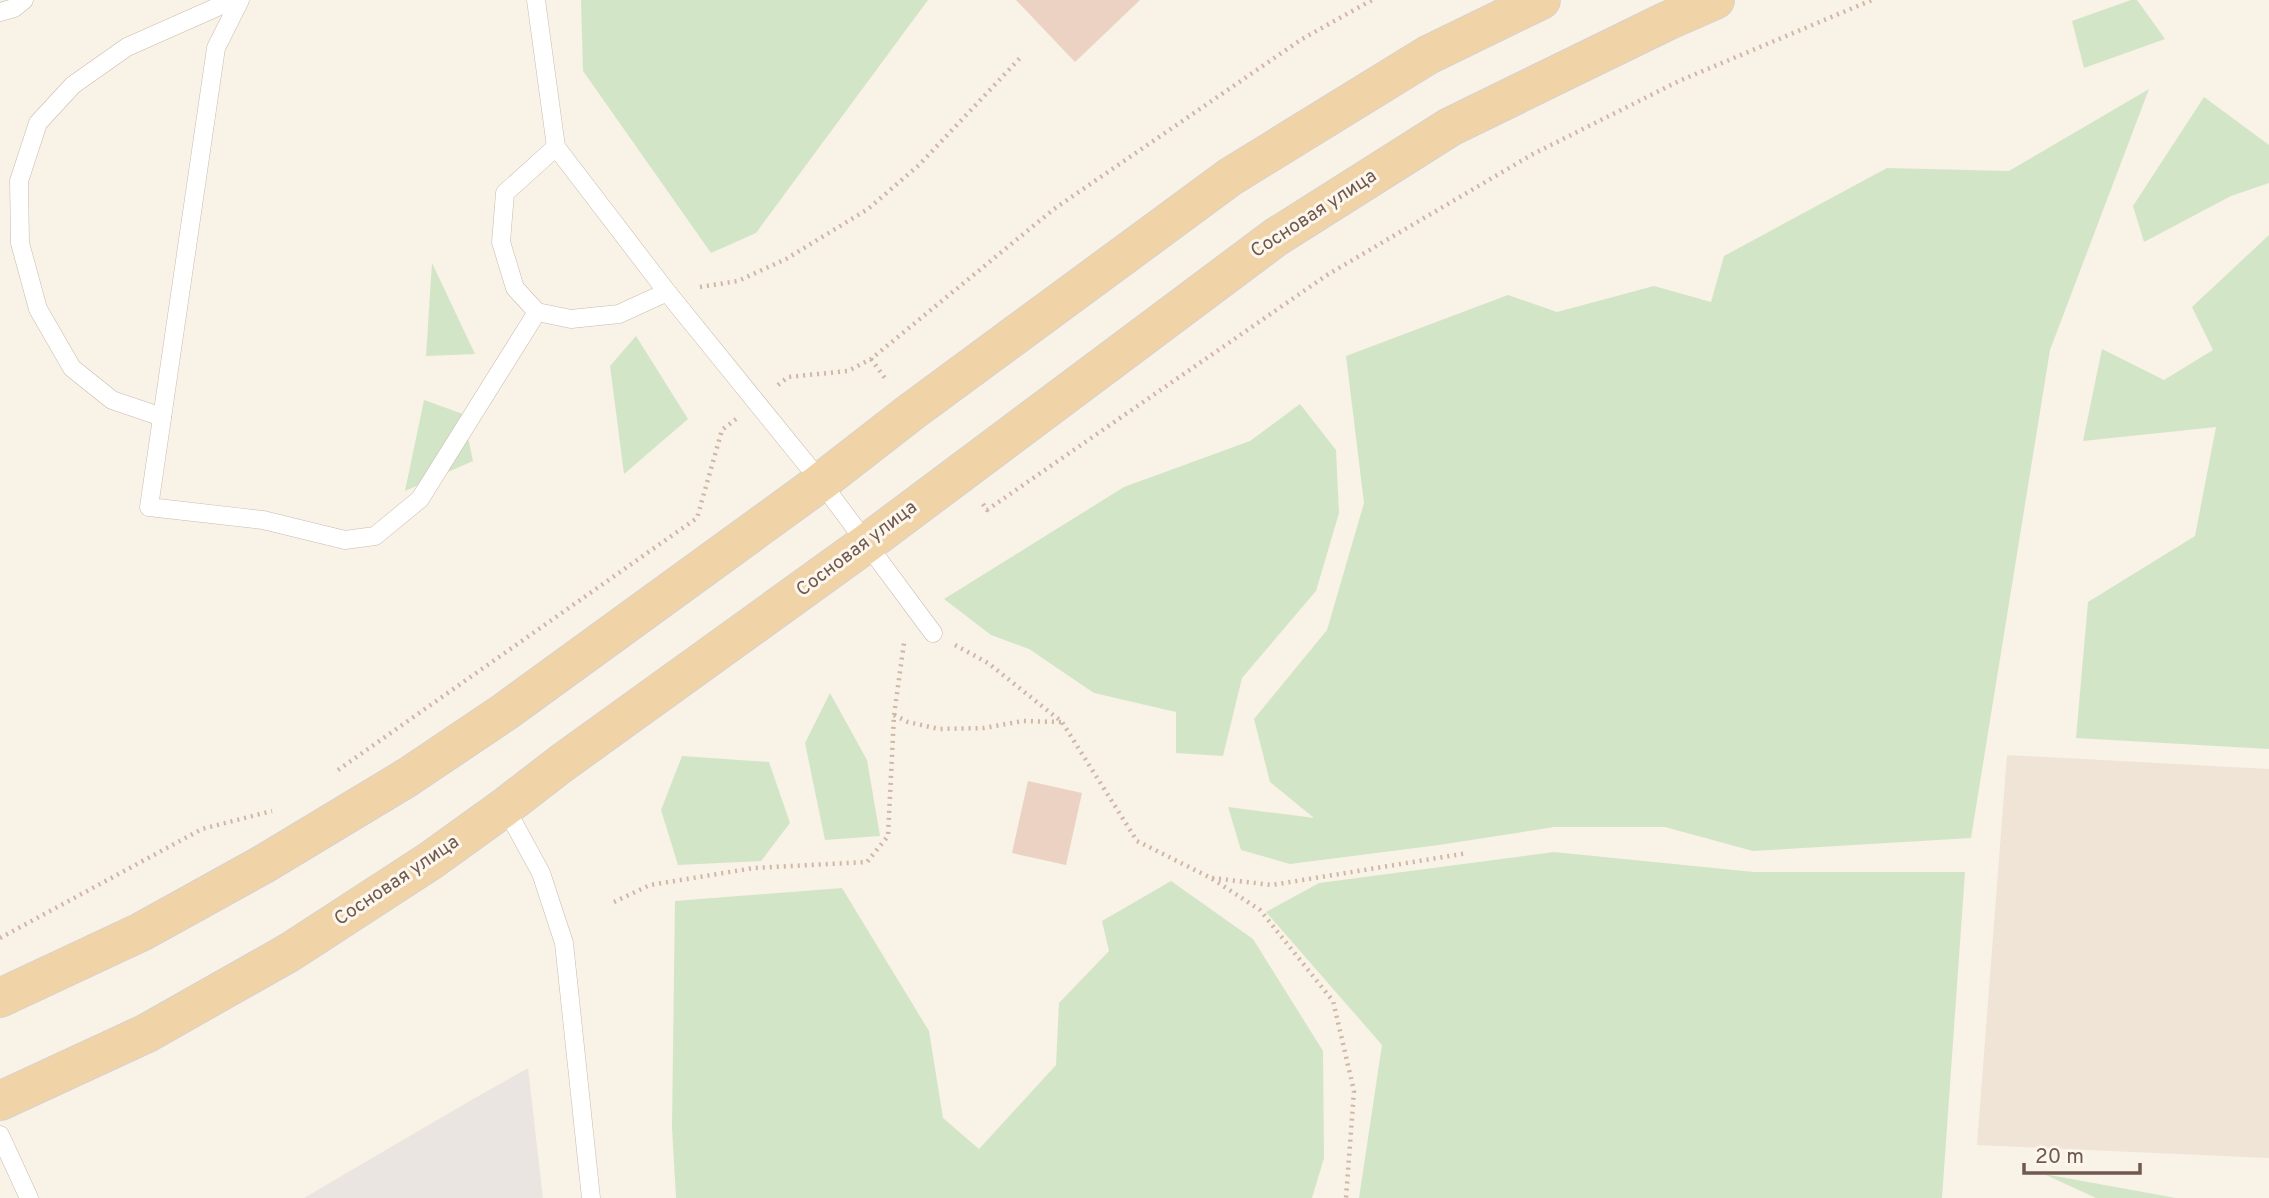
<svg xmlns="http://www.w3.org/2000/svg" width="2269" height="1198" viewBox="0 0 2269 1198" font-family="Overpass,sans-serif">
<rect width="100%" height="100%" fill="#f9f2e7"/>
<!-- residential -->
<polygon fill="#f0e4d6" points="2007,755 2269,769 2269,1158 1977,1145"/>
<!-- industrial -->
<polygon fill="#eae5e0" points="528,1068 543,1198 304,1198 473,1099"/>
<!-- green -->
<g fill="#d3e5c7">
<polygon points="581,0 928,0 756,233 711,253 583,71"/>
<polygon points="2131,0 2137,0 2165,39 2084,68 2072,21"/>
<polygon points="2149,89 2050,350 1971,838 1753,851 1665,827 1554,827 1439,845 1290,864 1241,850 1228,807 1314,818 1270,782 1254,719 1327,630 1364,503 1346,356 1508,295 1557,312 1654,286 1711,302 1724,256 1887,168 2009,171"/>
<polygon points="2204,97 2269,145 2269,183 2231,196 2144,242 2133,206"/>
<polygon points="2269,235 2269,749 2076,738 2088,602 2195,536 2216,427 2083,441 2102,349 2164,380 2213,350 2192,307"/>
<polygon points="432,263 475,354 426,356"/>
<polygon points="636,336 688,419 624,474 610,366"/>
<polygon points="424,400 463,414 473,461 405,491"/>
<polygon points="1300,404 1336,450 1339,513 1316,591 1242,678 1223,756 1176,753 1176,712 1094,693 1029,649 991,635 944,599 1124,487 1250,441"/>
<polygon points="830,693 867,760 880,836 825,840 805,743"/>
<polygon points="682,756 769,762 790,823 761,861 678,865 661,810"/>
<polygon points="1554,852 1754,872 1965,872 1942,1198 1359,1198 1382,1045 1266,912 1319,883"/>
<polygon points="1171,881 1253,939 1323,1051 1324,1158 1312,1198 676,1198 672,1127 675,901 842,888 929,1031 943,1118 979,1149 1056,1065 1059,1003 1109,951 1102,921"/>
<polygon points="2044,1174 2176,1198 2096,1198"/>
</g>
<!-- building -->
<g fill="#ebd2c2">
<polygon points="1016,0 1140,0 1075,62"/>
<polygon points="1028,781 1082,793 1066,865 1012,853"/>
</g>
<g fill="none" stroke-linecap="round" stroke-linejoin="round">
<defs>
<g id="lane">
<polyline points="240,0 216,48 149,507 263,520 345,540 375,536 420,499 537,312"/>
<polyline points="536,0 556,147 667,292 821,482 933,633"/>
<polyline points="0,12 14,8 24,0"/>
<polyline points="556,147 505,193 501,242 515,288 537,312 571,319 619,314 667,292"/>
<polyline points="162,417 112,400 72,368 38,309 20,243 19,181 38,123 73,85 127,47 233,0"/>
<polyline points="505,807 541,873 564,943 591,1198"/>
<polyline points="0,1135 29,1198"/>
</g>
<g id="primary">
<polyline points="0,998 141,932 262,865 408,777 506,711 821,482 911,412 1230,177 1428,55 1541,0"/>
<polyline points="0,1101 147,1033 290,952 430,861 505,807 562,763 867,543 1276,237 1450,127 1667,21 1715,0"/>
</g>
</defs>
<!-- lane casing -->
<use href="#lane" stroke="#cabaae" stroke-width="19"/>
<!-- primary casing -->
<use href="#primary" stroke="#d7d1ce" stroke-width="40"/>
<!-- path -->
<g stroke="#d0b6a5" stroke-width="4.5" stroke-dasharray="2 5" stroke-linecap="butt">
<polyline points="700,287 738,281 786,259 868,209 919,165 1020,58"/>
<polyline points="871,359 887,381"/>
<polyline points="778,385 788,377 848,371 871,359 1054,209 1302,39 1372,0"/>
<polyline points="983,504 987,510 1327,275 1533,154 1679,81 1872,0"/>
<polyline points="955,645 988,663 1062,722 1137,841 1211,878 1260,910 1333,1001 1354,1091 1346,1198"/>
<polyline points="894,715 908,722 939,729 984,728 1023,721 1061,722"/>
<polyline points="338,770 697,518 722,430 736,419"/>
<polyline points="1212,878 1272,885 1468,853"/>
<polyline points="614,902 650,885 754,868 867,862 888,836 894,715 904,643"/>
<polyline points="0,938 202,829 272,811"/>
</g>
<!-- lane -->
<use href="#lane" stroke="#fff" stroke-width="18"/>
<!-- primary -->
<use href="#primary" stroke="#f0d4a8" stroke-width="38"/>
</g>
<g text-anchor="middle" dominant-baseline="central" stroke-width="6" stroke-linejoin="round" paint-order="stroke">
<!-- street labels -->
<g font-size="19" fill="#705a4f" stroke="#fdf6ed">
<text transform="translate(1314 214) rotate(-33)">Сосновая улица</text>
<text transform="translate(857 549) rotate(-37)">Сосновая улица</text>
<text transform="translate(397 881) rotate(-34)">Сосновая улица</text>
</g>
</g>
<!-- scale -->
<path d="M2024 1163v10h116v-10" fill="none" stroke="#705a4f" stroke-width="3.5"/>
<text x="2035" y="1163" font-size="21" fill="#705a4f" stroke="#fdf6ed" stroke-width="5" paint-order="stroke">20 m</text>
</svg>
